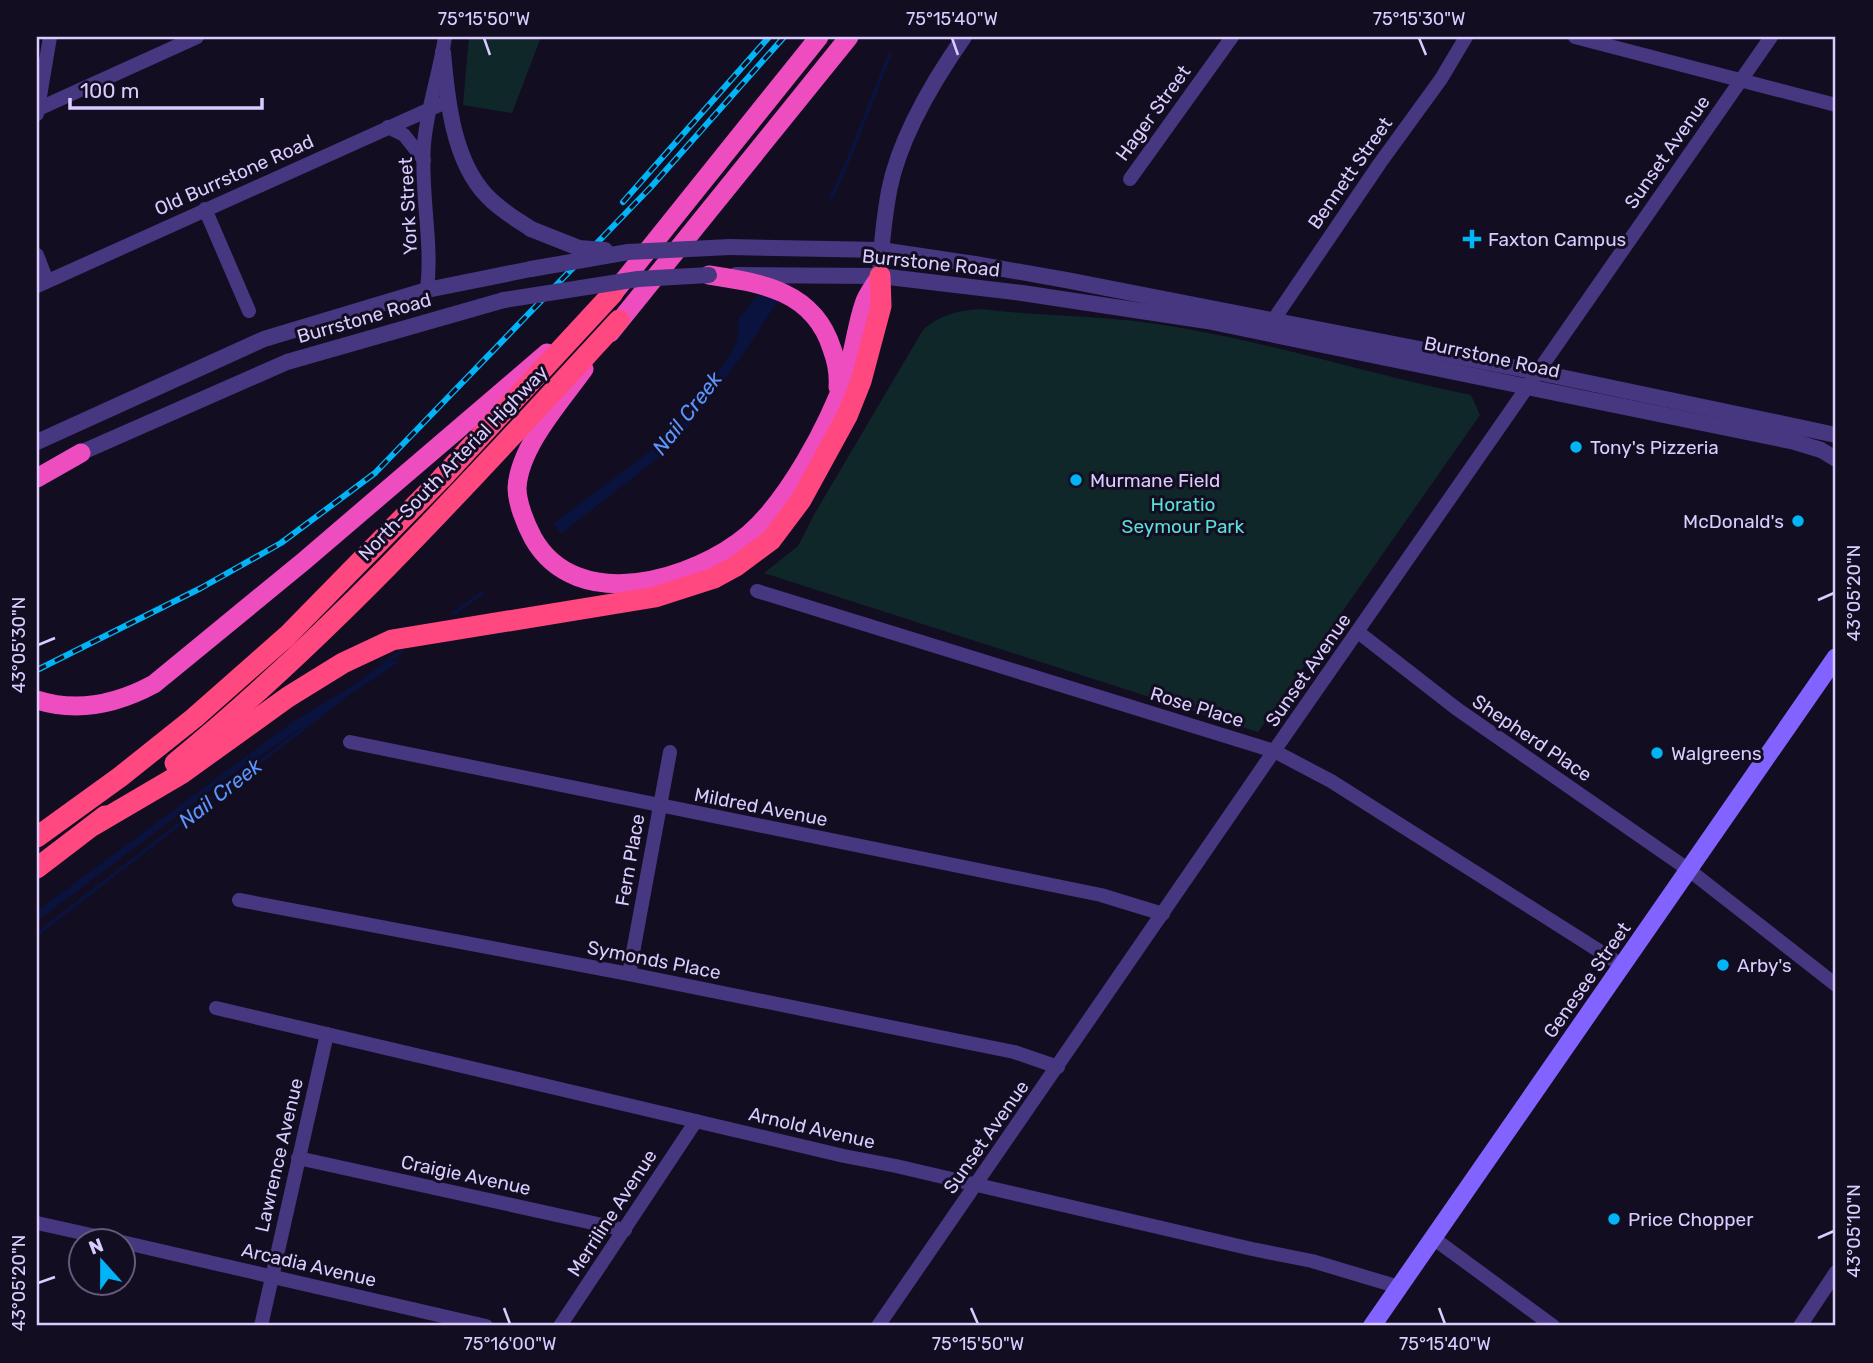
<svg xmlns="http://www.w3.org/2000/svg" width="1873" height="1363" viewBox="0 0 1873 1363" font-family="Rubik,sans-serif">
<rect width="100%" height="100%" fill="#130d21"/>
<!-- green -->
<g fill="#10272a">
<polygon points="469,37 541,37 512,113 463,105"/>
<path d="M980 309C1036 316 1093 315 1149 323 1258 338 1364 373 1471 395L1480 415 1258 732 764 573 798 546 815 513 923 330C940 315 956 311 980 309Z"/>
</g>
<!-- water -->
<g fill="#09133e">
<polygon points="763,292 780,298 744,353 676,444 561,534 553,524 653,449 698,401 726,363 737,341 739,318 753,300"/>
<polygon points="403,659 234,773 37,921 37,911 294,721 352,686 383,664"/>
</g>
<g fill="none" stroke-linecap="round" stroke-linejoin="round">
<!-- stream -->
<g stroke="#09133e" stroke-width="3.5">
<polyline points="831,198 848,161 890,54"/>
<polyline points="712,383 730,358"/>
<polyline points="453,614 482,593"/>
<polyline points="384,664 402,651"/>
<polyline points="37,934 343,698"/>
</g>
<!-- minor -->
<g stroke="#463780" stroke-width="14">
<polyline points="1575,37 1836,105"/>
<polyline points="38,109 197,37"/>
<polyline points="37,114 50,37"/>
<polyline points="388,127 404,135 424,160"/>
<polyline points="1130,179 1232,37"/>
<polyline points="205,209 249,311"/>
<polyline points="37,255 47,281"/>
<polyline points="37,286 448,101"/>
<path d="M427 290C433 241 420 193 424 144 427 108 440 72 445 37"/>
<polyline points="1268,328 1380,163 1441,79 1466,37"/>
<polyline points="757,591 1274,751 1331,781 1623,966"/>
<polyline points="1358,632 1457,709 1689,870 1836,985"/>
<polyline points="350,742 1101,895 1163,914"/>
<polyline points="239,900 629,974 1014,1052 1058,1067"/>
<polyline points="629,974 670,752"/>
<polyline points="216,1008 844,1156 896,1166 1252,1249 1312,1261 1399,1287"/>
<polyline points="298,1158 625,1230"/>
<polyline points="37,1223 114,1240"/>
<polyline points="1433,1238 1553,1326"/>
<polyline points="122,1242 486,1326"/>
<polyline points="261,1326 327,1034"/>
<polyline points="560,1326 696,1121"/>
<polyline points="878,1326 1274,751 1771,37"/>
<polyline points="1800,1326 1836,1272"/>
</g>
<!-- tertiary -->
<g stroke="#463780" stroke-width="16">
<path d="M443 52C447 99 453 161 487 196 500 210 516 219 531 229"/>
<polyline points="730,247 881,250 975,264 1066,280 1537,372 1836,435"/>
<polyline points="736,275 880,276 1022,293 1207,321 1795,442 1821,450 1836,459"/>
<path d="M880 276C881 248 884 219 889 191 899 139 934 80 964 37"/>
<polyline points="37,442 264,339 427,290 531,269"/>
<polyline points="71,457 287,362 504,300"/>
</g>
<!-- secondary -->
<polyline stroke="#8263ff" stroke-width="18" points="1372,1326 1836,657"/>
<!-- trunk -->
<g stroke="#ee4dc0" stroke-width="19">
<path d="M709 275C762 283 814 291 832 349 837 362 839 373 838 387"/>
<polyline points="616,290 819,37"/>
<polyline points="610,333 849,37"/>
<path d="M584 369C561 401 519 447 517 488 517 503 526 525 533 538 577 616 695 580 749 534 789 499 828 426 846 376 854 353 856 327 864 304 867 294 875 285 880 276"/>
<polyline points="37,478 81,453"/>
<path d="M37 700C78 713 117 704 154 684L304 561 547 353"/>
</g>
<!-- motorway -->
<g stroke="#ff4780" stroke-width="21">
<path d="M175 763C336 631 478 473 619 320"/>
<polyline points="94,825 181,774 288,697 343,663 392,640 655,597 714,578 736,566 771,540 801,500 847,416 861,381 881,306 880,276"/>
<polyline points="37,837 120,777 194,718 287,636 441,479 613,293"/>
<polyline points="37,868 105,816"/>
</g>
<defs>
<g id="rail">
<polyline points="623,202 769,37"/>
<polyline points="37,670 201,588 281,543 375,473 651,187 784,37"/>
</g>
</defs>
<!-- rail casing -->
<use href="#rail" stroke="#00b4f7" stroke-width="6"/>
<!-- rail -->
<use href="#rail" stroke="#130d21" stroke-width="3.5" stroke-dasharray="10" stroke-linecap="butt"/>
<!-- tertiary-bridge -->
<g stroke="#463780" stroke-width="16">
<polyline points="531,229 579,248 605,250"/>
<polyline points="531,269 628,252 730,247"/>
<polyline points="504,300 638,279 709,275"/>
</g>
</g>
<!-- ticks -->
<path fill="none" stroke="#dbccff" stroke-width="2.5" d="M484 38 490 55M952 38 958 55M1419 38 1426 55M1818 600 1834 593M38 645 55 638M1818 1238 1834 1231M38 1283 55 1277M504 1308 510 1324M971 1308 978 1324M1439 1308 1445 1324"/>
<!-- markers -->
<g fill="#00b4f7" stroke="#130d21" stroke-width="2.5">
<path d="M1468.5 228.5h7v7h7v7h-7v7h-7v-7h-7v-7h7z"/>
<circle cx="1576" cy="447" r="7"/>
<circle cx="1076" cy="480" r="7"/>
<circle cx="1798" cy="521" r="7"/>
<circle cx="1657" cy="753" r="7"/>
<circle cx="1723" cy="965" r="7"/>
<circle cx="1614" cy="1219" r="7"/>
</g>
<g text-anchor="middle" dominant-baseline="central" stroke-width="6" stroke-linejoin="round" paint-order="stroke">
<!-- street labels -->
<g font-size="19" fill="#dbccff" stroke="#130d21">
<text transform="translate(1153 113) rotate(-54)">Hager Street</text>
<text transform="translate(1667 152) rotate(-55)">Sunset Avenue</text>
<text transform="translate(1350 173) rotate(-55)">Bennett Street</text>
<text transform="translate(234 175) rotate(-24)">Old Burrstone Road</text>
<text transform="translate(408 206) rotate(-93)">York Street</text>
<text transform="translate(931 263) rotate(6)">Burrstone Road</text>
<text transform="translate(364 318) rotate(-16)">Burrstone Road</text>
<text transform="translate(1492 357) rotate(12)">Burrstone Road</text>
<text transform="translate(453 463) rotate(-46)">North-South Arterial Highway</text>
<text transform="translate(1308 670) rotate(-55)">Sunset Avenue</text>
<text transform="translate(1197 707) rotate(17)">Rose Place</text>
<text transform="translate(1532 738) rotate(34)">Shepherd Place</text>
<text transform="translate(761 807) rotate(11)">Mildred Avenue</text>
<text transform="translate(630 860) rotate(-80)">Fern Place</text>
<text transform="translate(654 960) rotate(11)">Symonds Place</text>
<text transform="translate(1587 980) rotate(-55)">Genesee Street</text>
<text transform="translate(812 1128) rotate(13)">Arnold Avenue</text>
<text transform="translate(986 1137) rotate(-55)">Sunset Avenue</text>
<text transform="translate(279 1155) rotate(-77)">Lawrence Avenue</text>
<text transform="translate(466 1175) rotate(12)">Craigie Avenue</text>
<text transform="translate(612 1213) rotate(-57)">Merriline Avenue</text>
<text transform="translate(309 1265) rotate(13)">Arcadia Avenue</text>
</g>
<!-- poi labels -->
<g font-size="19" fill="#dbccff" stroke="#130d21" text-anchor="start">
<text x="1488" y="239">Faxton Campus</text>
<text x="1590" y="447">Tony's Pizzeria</text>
<text x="1090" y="480">Murmane Field</text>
<text x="1784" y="521" text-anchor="end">McDonald's</text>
<text x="1671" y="753">Walgreens</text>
<text x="1737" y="965">Arby's</text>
<text x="1628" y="1219">Price Chopper</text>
</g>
<!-- park labels -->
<g font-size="19" fill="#58e0d5" stroke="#130d21">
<text x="1183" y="504">Horatio<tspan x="1183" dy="22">Seymour Park</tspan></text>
</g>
<!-- water labels -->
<g font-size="21" font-style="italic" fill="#5a96ff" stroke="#130d21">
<text transform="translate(687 413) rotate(-52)">Nail Creek</text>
<text transform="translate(220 793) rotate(-38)">Nail Creek</text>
</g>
</g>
<!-- border -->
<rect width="1873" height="1363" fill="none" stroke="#130d21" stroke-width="77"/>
<!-- north arrow -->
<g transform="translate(102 1262) rotate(339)"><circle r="33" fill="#130d21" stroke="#63597a" stroke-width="2"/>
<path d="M0-5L12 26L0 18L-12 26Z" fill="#00b4f7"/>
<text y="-10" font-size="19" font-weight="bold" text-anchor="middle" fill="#dbccff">N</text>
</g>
<!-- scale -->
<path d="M70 98v10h192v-10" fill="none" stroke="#dbccff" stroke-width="3.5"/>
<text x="80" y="98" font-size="21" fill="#dbccff" stroke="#130d21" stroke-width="5" paint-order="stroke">100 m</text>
<rect x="38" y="38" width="1796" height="1286" fill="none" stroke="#dbccff" stroke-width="2.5"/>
<g font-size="18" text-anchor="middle" fill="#dbccff">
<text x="484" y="25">75°15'50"W</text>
<text x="952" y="25">75°15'40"W</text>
<text x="1419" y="25">75°15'30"W</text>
<text transform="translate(1854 593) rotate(-90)" y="6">43°05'20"N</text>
<text transform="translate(19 645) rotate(-90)" y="6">43°05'30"N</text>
<text transform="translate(1854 1231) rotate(-90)" y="6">43°05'10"N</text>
<text transform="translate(19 1283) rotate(-90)" y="6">43°05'20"N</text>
<text x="510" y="1350">75°16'00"W</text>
<text x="978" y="1350">75°15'50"W</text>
<text x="1445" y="1350">75°15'40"W</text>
</g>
</svg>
